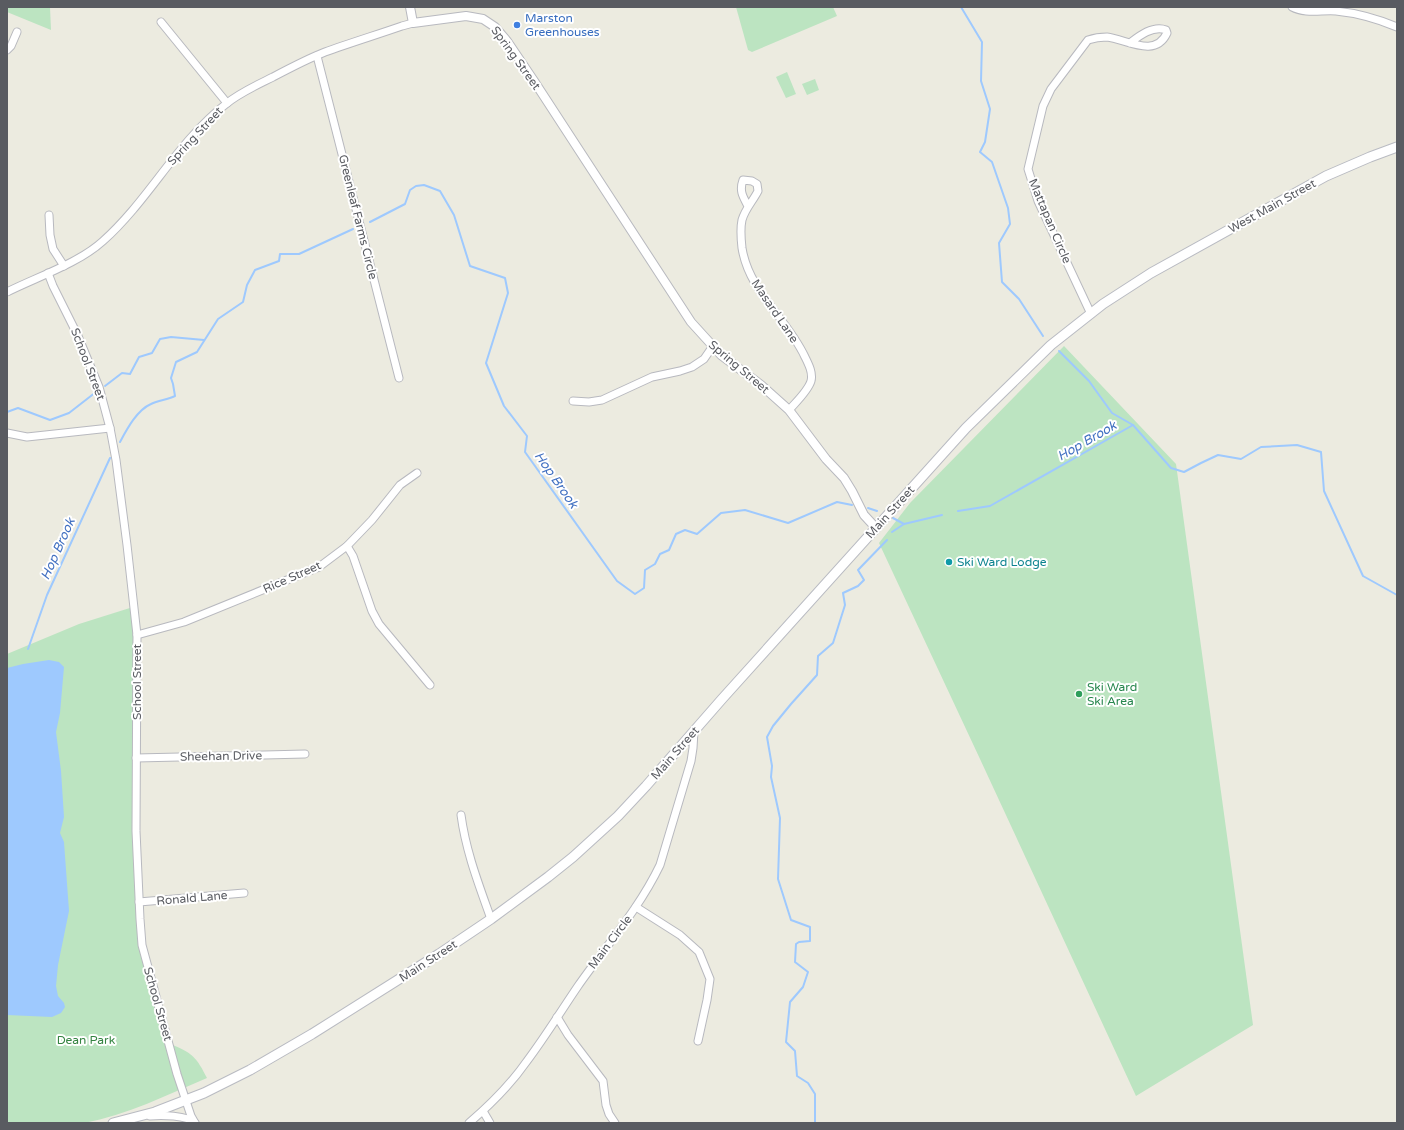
<svg xmlns="http://www.w3.org/2000/svg" width="1404" height="1130" viewBox="0 0 1404 1130" font-family="'Varela Round',sans-serif">
<rect width="100%" height="100%" fill="#ecebe0"/>
<!-- green -->
<g fill="#bce4c1">
<polygon points="7,7 50,7 51,30 7,12"/>
<polygon points="736,7 833,7 837,16 752,52 748,50"/>
<polygon points="787,72 796,94 786,98 776,77"/>
<polygon points="815,79 819,90 807,95 802,84"/>
<polygon points="1064,346 1176,464 1253,1025 1136,1096 980,759 879,543 910,503"/>
<path d="M133 607 137 917 170 1044C192 1052 197 1058 207 1078 167 1095 127 1115 84 1123H7V654L79 624Z"/>
</g>
<!-- water -->
<polygon fill="#9ec9fe" points="49,660 59,662 64,667 60,713 56,732 61,771 64,817 60,833 64,842 69,911 58,965 56,986 58,996 64,1003 65,1007 61,1013 52,1017 7,1015 7,668 23,664"/>
<g fill="none" stroke-linecap="round" stroke-linejoin="round">
<!-- stream -->
<g stroke="#9ec9fe" stroke-width="2">
<polyline points="961,7 982,42 981,81 990,109 985,142 980,152 992,162 1008,208 1010,224 999,243 1002,282 1019,299 1043,336"/>
<polyline points="370,222 405,204 410,190 416,186 424,185 440,191 454,215 470,266 505,278 508,293 486,363 504,406 527,436 525,452 617,581 635,594 644,588 645,570 655,564 660,554 669,550 676,534 685,530 697,534 721,513 745,510 788,523 837,502 852,505"/>
<polyline points="1059,351 1089,381 1112,413 1133,425"/>
<polyline points="105,386 122,373 130,374 139,357 152,353 160,339 171,337 204,340"/>
<polyline points="7,412 18,408 50,420 69,413 96,392"/>
<path d="M120 442C127 429 137 410 151 404 159 400 167 400 175 396L173 384 171 378 176 362 197 352 218 319 243 302 247 285 255 270 279 261 280 254H299L353 229"/>
<polyline points="868,508 877,511"/>
<polyline points="958,511 990,506 1133,425 1171,468 1184,472 1201,463 1218,455 1241,459 1261,447 1297,445 1321,452 1324,491 1363,576 1397,595"/>
<polyline points="893,518 904,524 942,515"/>
<polyline points="892,532 904,524"/>
<polyline points="28,649 47,595 110,458"/>
<polyline points="815,1123 815,1094 808,1083 797,1076 795,1051 786,1042 790,1002 803,987 808,972 795,962 796,944 799,942 810,941 810,927 791,920 778,879 780,818 771,777 772,766 767,737 773,726 791,704 817,675 818,656 833,643 845,605 843,593 858,586 864,580 858,570 887,540"/>
</g>
<defs>
<g id="minor">
<path d="M1292 7C1305 14 1321 10 1336 11 1356 13 1378 19 1397 27"/>
<polyline points="161,22 227,103"/>
<polyline points="7,50 11,46 17,32"/>
<polyline points="317,56 399,378"/>
<path d="M748 206C743 197 739 191 743 180L752 181 757 184 758 191C753 201 745 209 742 220 740 229 741 239 742 248 749 292 787 318 805 357 809 365 813 373 811 381 808 391 796 402 789 410"/>
<polyline points="49,215 50,235 53,249 64,266"/>
<polyline points="48,273 53,286 78,336 99,387 110,428 116,460 127,545 137,635 136,831 140,919 142,945 177,1074 191,1116 195,1123"/>
<path d="M7 292C37 277 79 263 103 241 149 200 177 142 226 104 239 93 257 85 273 77 290 68 307 59 325 52 350 43 376 35 402 26L413 23"/>
<path d="M1091 314 1038 201 1028 169 1043 106 1051 89 1088 40C1094 38 1100 37 1107 37 1126 39 1155 59 1167 33L1166 30C1153 25 1139 36 1130 43"/>
<polyline points="573,401 589,402 602,400 652,377 680,371 692,367 704,359 713,346"/>
<polyline points="7,433 27,437 110,428"/>
<polyline points="347,546 353,556 372,611 379,624 430,685"/>
<polyline points="137,635 184,622 319,567 347,546 372,520 400,485 417,473"/>
<polyline points="136,758 305,754"/>
<path d="M461 815C466 852 479 885 491 919"/>
<polyline points="139,902 244,893"/>
<polyline points="636,907 680,935 699,952 710,979 707,1000 698,1041"/>
<polyline points="557,1017 568,1035 603,1081 606,1105 609,1114 615,1123"/>
<polyline points="483,1111 490,1123"/>
<path d="M150 1116C161 1115 187 1115 195 1123"/>
<path d="M469 1123C490 1105 511 1084 527 1061 545 1037 561 1011 578 986 606 946 639 909 660 865L691 761 693 748 694 731"/>
</g>
<polyline id="tertiary" points="410,7 413,23 466,16 483,19 495,27 507,41 534,81 691,322 721,355 761,385 789,410 826,459 844,478 852,491 864,515 876,528"/>
<polyline id="secondary" points="113,1123 155,1112 204,1093 250,1070 312,1034 439,954 491,919 548,877 573,857 618,816 646,786 722,699 966,428 1051,345 1103,304 1151,273 1326,176 1370,157 1397,147"/>
</defs>
<!-- minor casing -->
<use href="#minor" stroke="#b8b9bf" stroke-width="9"/>
<!-- tertiary casing -->
<use href="#tertiary" stroke="#b8b9bf" stroke-width="10"/>
<!-- secondary casing -->
<use href="#secondary" stroke="#b9bbc2" stroke-width="11"/>
<!-- minor -->
<use href="#minor" stroke="#fff" stroke-width="7"/>
<!-- tertiary -->
<use href="#tertiary" stroke="#fff" stroke-width="8"/>
<!-- secondary -->
<use href="#secondary" stroke="#fff" stroke-width="9"/>
</g>
<!-- markers -->
<circle fill="#3f7fe0" stroke="#fff" stroke-width="1.5" cx="517" cy="25" r="4"/>
<circle fill="#0f9aa8" stroke="#fff" stroke-width="1.5" cx="949" cy="562" r="4"/>
<circle fill="#2e9e5b" stroke="#fff" stroke-width="1.5" cx="1079" cy="694" r="4"/>
<g text-anchor="middle" dominant-baseline="central" stroke-width="4" stroke-linejoin="round" paint-order="stroke">
<!-- shop labels -->
<g font-size="12" fill="#366cbe" stroke="#fff" text-anchor="start">
<text x="525" y="18">Marston<tspan x="525" dy="14">Greenhouses</tspan></text>
</g>
<!-- street labels -->
<g font-size="12" fill="#595b61" stroke="#fff">
<text transform="translate(516 58) rotate(54)">Spring Street</text>
<text transform="translate(195 136) rotate(-47)">Spring Street</text>
<text transform="translate(1272 206) rotate(-29)">West Main Street</text>
<text transform="translate(358 217) rotate(76)">Greenleaf Farms Circle</text>
<text transform="translate(1050 221) rotate(67)">Mattapan Circle</text>
<text transform="translate(775 311) rotate(56)">Masard Lane</text>
<text transform="translate(88 364) rotate(69)">School Street</text>
<text transform="translate(739 367) rotate(40)">Spring Street</text>
<text transform="translate(890 512) rotate(-48)">Main Street</text>
<text transform="translate(292 577) rotate(-24)">Rice Street</text>
<text transform="translate(137 682) rotate(-90)">School Street</text>
<text transform="translate(675 753) rotate(-49)">Main Street</text>
<text transform="translate(221 756) rotate(-1)">Sheehan Drive</text>
<text transform="translate(192 898) rotate(-5)">Ronald Lane</text>
<text transform="translate(610 942) rotate(-53)">Main Circle</text>
<text transform="translate(428 961) rotate(-33)">Main Street</text>
<text transform="translate(158 1004) rotate(74)">School Street</text>
</g>
<!-- culture labels -->
<g font-size="12" fill="#0d838f" stroke="#fff" text-anchor="start">
<text x="957" y="562">Ski Ward Lodge</text>
</g>
<!-- leisure labels -->
<g font-size="12" fill="#27864d" stroke="#fff" text-anchor="start">
<text x="1087" y="687">Ski Ward<tspan x="1087" dy="14">Ski Area</tspan></text>
</g>
<!-- park labels -->
<g font-size="12" fill="#358442" stroke="#fff">
<text x="86" y="1040">Dean Park</text>
</g>
<!-- water labels -->
<g font-size="13" font-style="italic" fill="#4170c1" stroke="#fff">
<text transform="translate(1087 441) rotate(-30)">Hop Brook</text>
<text transform="translate(556 480) rotate(55)">Hop Brook</text>
<text transform="translate(58 549) rotate(-66)">Hop Brook</text>
</g>
</g>
<!-- border -->
<rect width="1404" height="1130" fill="none" stroke="#595b61" stroke-width="16"/>
</svg>
